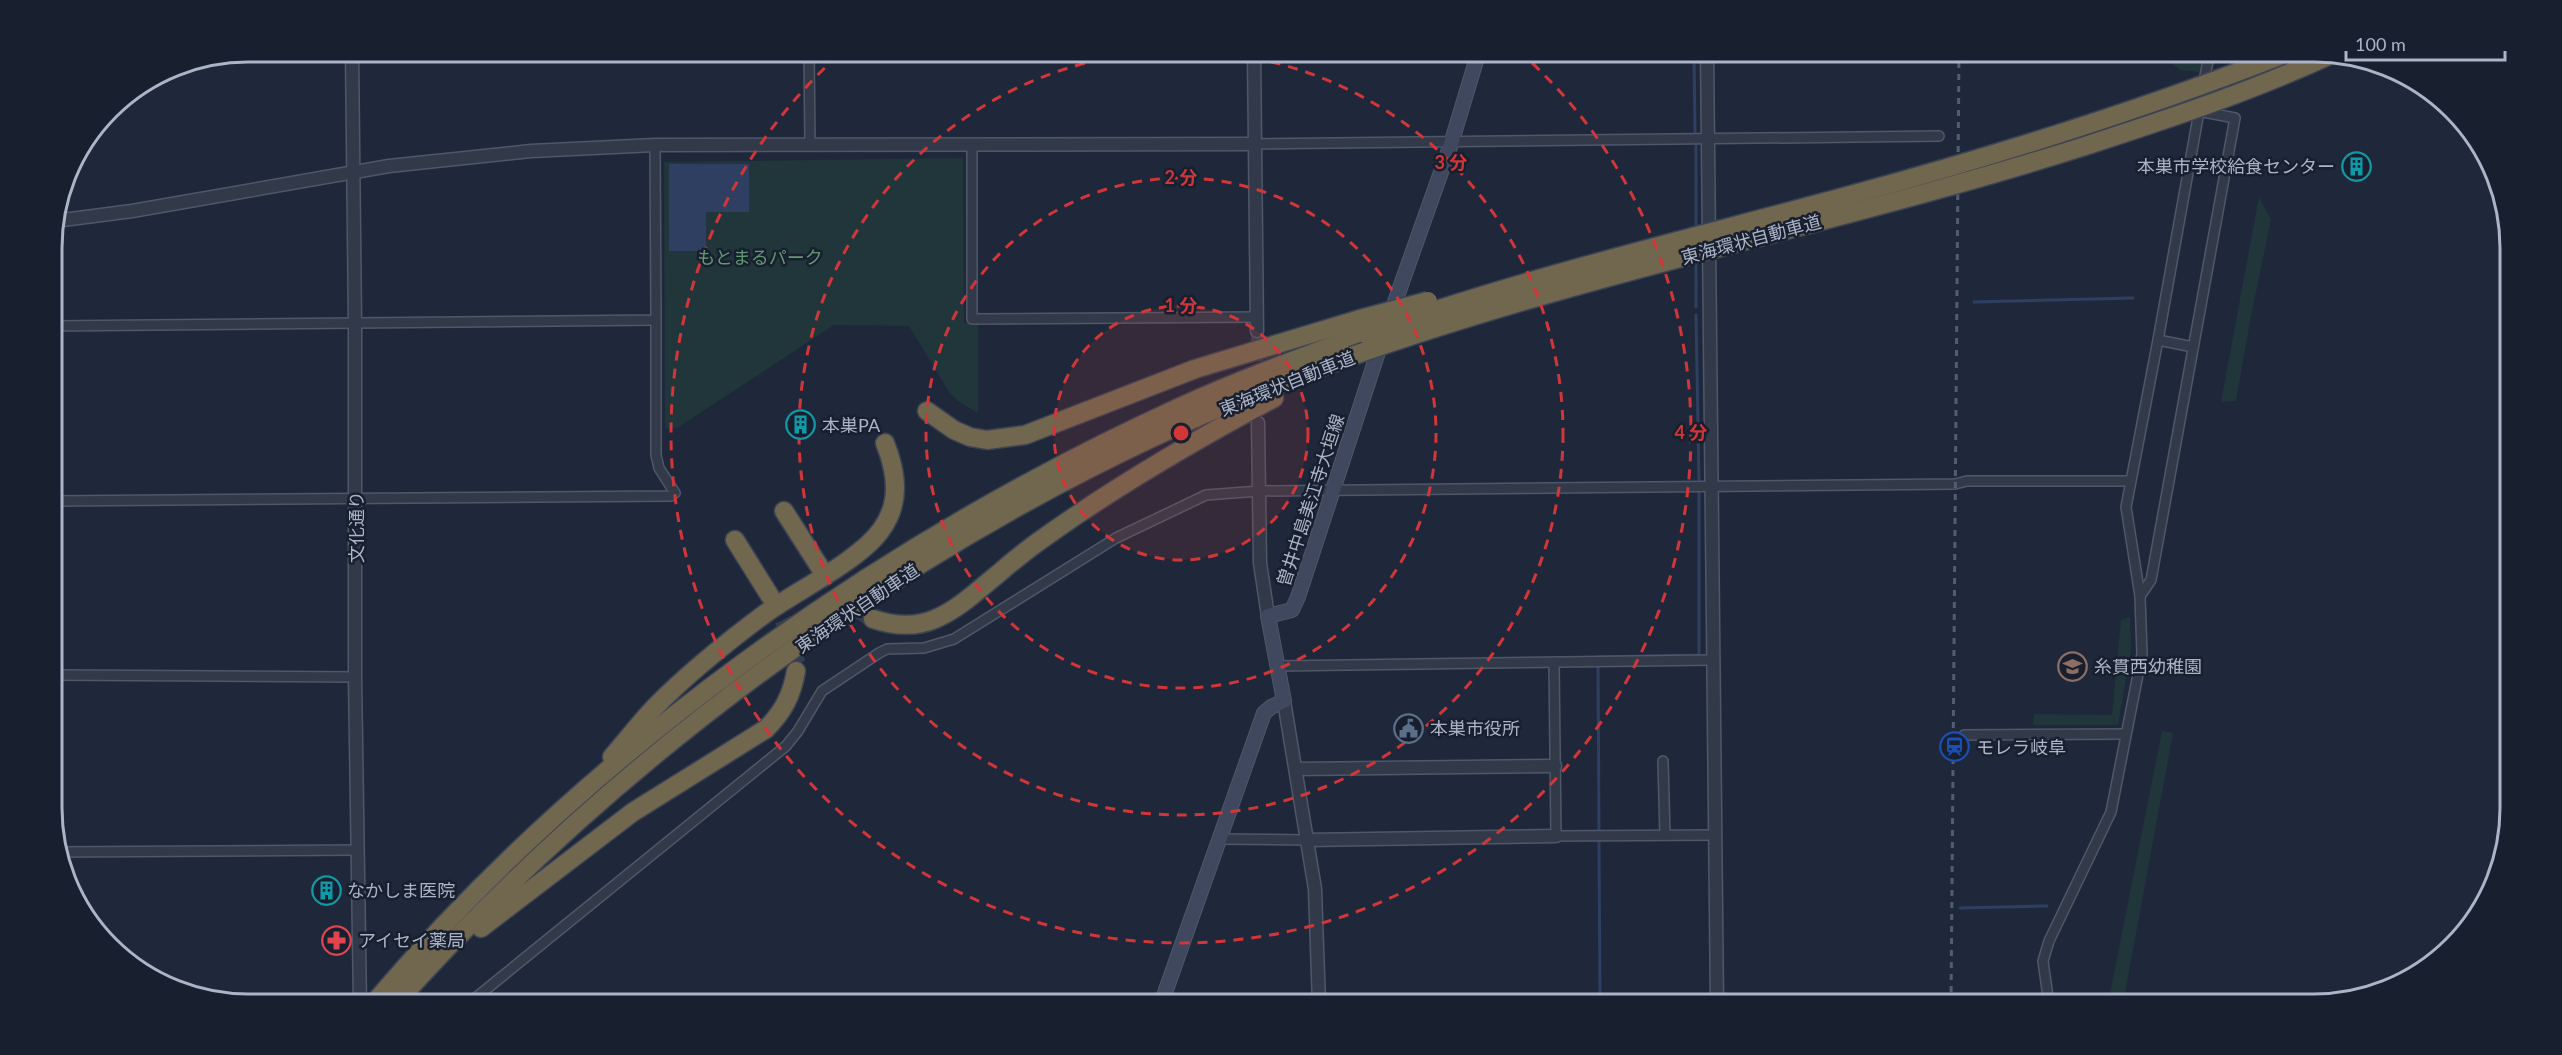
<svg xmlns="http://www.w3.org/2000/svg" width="2562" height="1055" viewBox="0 0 2562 1055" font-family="Lato,'Noto Sans JP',sans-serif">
<rect width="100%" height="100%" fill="#1e283a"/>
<!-- green -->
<g fill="#20363b">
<polygon points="2152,51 2205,51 2200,72 2181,70"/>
<polygon points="963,158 964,323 978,323 978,413 958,401 949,392 909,326 834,325 677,428 665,429 664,162"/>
<polygon points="2259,197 2271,219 2250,321 2236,401 2221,402"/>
<polygon points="2130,617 2131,649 2118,725 2033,725 2034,714 2112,715 2121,620"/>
<polygon points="2162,731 2173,733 2123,1004 2108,1004"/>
</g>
<!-- water -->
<polygon fill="#2e3f61" points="669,164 749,164 749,212 706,212 706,251 669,251"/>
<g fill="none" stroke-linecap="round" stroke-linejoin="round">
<!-- stream -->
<g stroke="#2e3f61" stroke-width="3">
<polyline points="1694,51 1695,132"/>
<polyline points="1696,142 1696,230"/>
<polyline points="1696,261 1696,307"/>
<polyline points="1974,302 2133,298"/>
<polyline points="1696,315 1699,481"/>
<polyline points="1599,832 1598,657 1699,655 1699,492"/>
<polyline points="1599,841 1600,1004"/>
<polyline points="1960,908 2047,906"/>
</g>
<!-- tertiary-tunnel -->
<polyline stroke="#333d4f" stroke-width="12" stroke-dasharray="12 6" stroke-linecap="butt" points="1257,331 1257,381"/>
<!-- motorway-tunnel -->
<g stroke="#333d4f" stroke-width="18" stroke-dasharray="18 9" stroke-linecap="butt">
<polyline points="821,569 849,603 873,619"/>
<path d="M770 596C785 622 796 639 796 671"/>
</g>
<defs>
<g id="minor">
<polyline points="809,51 810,144"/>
<polyline points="2203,86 2210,51"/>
<polyline points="1253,144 1939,136"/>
<polyline points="972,145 972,319 1257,317"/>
<polyline points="52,326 656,320 655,145"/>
<polyline points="2158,340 2193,347"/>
<polyline points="53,501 671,496 675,493 659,468 656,455 656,320"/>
<polyline points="2140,596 2151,580 2235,118 2198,111"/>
<polyline points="1554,662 1556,836 1716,835"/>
<polyline points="1277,666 1712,660"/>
<polyline points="54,675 355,677"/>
<polyline points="1964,735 2126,734"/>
<polyline points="1663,761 1665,835"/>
<polyline points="1219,839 1308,840"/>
<polyline points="58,852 358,850"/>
<polyline points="468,1004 786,746 798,731 822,691 879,653 887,649 924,648 954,639 1116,538 1206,495 1259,491 1955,484 1967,481 2130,481"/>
<polyline points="2049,1004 2043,961 2049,941 2111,812 2142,654 2140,596 2126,507 2158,340 2200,106"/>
</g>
<g id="tertiary">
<polyline points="352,51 355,324 355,677 360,1004"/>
<polyline points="1254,51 1257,331"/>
<polyline points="1707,51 1717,1004"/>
<polyline points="55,221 132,211 389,166 531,151 655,145 1253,144"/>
<polyline points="1258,423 1260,563 1268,616"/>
<polyline points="1284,701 1315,889 1319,1004"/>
<polyline points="1297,769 1555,766"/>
<polyline points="1308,840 1556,836"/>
</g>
<g id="secondary">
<polyline points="1390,316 1451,144 1479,51"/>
<polyline points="1161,1004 1264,713 1271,707 1284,701 1268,616 1292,610 1298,597 1382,340"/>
</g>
<g id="motorway">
<polyline points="927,411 954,430 970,437 987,440 1025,435 1195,369 1360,319"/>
<polyline points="784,511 821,569"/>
<polyline points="735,540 770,596"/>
<path d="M873 619C894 626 914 628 935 619 959 609 978 590 998 574 1015 559 1033 545 1052 532 1123 482 1197 439 1274 398"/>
<path d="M612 757C626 741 639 724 654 708 687 674 727 642 766 613 798 590 860 560 881 530 901 503 897 473 885 443"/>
<path d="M481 928 633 812 766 729C783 712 792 695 796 671"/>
<path d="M373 1004C588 751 877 546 1178 408 1239 380 1302 357 1365 334"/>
<path d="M395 1004C650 720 991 482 1352 356"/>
</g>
</defs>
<!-- minor casing -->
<use href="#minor" stroke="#4f5768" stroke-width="12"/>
<!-- tertiary casing -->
<use href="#tertiary" stroke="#4f5768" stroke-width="15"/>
<!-- secondary casing -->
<use href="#secondary" stroke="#4f5768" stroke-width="16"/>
<!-- motorway casing -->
<use href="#motorway" stroke="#3c4454" stroke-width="21"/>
<!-- minor -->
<use href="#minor" stroke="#323a4a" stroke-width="9"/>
<!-- tertiary -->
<use href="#tertiary" stroke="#323a4a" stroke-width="12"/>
<!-- secondary -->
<use href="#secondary" stroke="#3f485e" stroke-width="14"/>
<!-- motorway -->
<use href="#motorway" stroke="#71664e" stroke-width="18"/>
<!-- rail -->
<polyline stroke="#535d72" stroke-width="3" stroke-dasharray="6 6" stroke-linecap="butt" points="1951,1004 1959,51"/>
<defs>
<g id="motorway-bridge">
<polyline points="1360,319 1428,301"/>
<path d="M1365 334C1523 278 1685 240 1847 196 1998 155 2146 109 2292 51"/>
<path d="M1352 356C1592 271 1843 223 2085 146 2168 119 2253 91 2332 54"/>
</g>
</defs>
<!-- motorway-bridge casing -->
<use href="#motorway-bridge" stroke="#3c4454" stroke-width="21" stroke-linecap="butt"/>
<!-- motorway-bridge -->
<use href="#motorway-bridge" stroke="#71664e" stroke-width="18"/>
</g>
<!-- distance rings -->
<circle cx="1181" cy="433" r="127" fill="#d23638" fill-opacity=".12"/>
<g fill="none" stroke="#d23638" stroke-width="3" stroke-dasharray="10 8">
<circle cx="1181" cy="433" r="127"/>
<circle cx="1181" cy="433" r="255"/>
<circle cx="1181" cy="433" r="382"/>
<path d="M1519 51A510 510 0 1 1 843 51"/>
</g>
<!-- icons -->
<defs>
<symbol id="building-ring" viewBox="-11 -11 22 22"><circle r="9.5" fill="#181f2e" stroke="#0f9aa8" stroke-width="1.5"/><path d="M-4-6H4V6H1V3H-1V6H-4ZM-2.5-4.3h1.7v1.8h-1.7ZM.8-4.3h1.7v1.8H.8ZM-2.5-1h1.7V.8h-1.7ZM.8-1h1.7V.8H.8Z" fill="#0f9aa8"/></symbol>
<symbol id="school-ring" viewBox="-11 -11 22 22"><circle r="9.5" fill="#181f2e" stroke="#8d6e63" stroke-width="1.5"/><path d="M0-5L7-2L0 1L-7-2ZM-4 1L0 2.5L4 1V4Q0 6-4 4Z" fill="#8d6e63"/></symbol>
<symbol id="civic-ring" viewBox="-11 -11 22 22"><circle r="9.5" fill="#181f2e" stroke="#5c6f8a" stroke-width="1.5"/><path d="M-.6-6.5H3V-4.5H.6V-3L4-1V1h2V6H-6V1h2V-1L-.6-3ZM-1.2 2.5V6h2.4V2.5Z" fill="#5c6f8a"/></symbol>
<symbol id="station-ring" viewBox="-11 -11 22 22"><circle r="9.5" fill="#181f2e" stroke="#1a4fb4" stroke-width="1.5"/><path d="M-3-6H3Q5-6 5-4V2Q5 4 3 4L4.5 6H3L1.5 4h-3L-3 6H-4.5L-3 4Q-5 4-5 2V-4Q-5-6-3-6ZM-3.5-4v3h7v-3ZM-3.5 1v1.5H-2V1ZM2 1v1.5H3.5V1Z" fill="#1a4fb4"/></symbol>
<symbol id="pharmacy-ring" viewBox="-11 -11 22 22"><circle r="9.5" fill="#181f2e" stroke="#e0444e" stroke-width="1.5"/><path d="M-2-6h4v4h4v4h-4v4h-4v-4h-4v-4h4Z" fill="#e0444e"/></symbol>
</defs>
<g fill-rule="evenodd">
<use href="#building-ring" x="2340" y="150" width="33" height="33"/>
<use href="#building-ring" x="784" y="408" width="33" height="33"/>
<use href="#school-ring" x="2056" y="650" width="33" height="33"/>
<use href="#civic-ring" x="1392" y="712" width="33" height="33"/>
<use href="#station-ring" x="1938" y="730" width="33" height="33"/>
<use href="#building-ring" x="310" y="874" width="33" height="33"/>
<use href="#pharmacy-ring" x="320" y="924" width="33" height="33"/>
</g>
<g text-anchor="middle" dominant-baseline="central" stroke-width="5" stroke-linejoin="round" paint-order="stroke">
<!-- poi labels -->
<g font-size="18" fill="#acb4c7" stroke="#181f2e" text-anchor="start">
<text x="2335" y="166" text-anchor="end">本巣市学校給食センター</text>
<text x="822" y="425">本巣PA</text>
<text x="2094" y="666">糸貫西幼稚園</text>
<text x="1430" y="728">本巣市役所</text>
<text x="1976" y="747">モレラ岐阜</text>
<text x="347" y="890">なかしま医院</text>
<text x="358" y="940">アイセイ薬局</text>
</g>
<!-- street labels -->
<g font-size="18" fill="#acb4c7" stroke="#181f2e">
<text transform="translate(1751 239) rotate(-15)">東海環状自動車道</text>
<text transform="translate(1287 383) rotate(-22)">東海環状自動車道</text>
<text transform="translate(1310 500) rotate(-72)">曽井中島美江寺大垣線</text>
<text transform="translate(356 527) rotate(-90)">文化通り</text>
<text transform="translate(857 608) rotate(-34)">東海環状自動車道</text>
</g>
<!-- park labels -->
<g font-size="18" fill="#619a73" stroke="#181f2e">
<text x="760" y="257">もとまるパーク</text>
</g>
</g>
<!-- crop -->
<path d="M0 0H2562V1055H0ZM248 62H2314A186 186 0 0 1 2500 248V808A186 186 0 0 1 2314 994H248A186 186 0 0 1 62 808V248A186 186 0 0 1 248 62Z" fill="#181f2e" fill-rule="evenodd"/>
<path fill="none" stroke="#acb4c7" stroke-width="3" d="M248 62H2314A186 186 0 0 1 2500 248V808A186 186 0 0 1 2314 994H248A186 186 0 0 1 62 808V248A186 186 0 0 1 248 62Z"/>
<circle cx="1181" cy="433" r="9" fill="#d23638" stroke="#181f2e" stroke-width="3"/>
<g font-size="18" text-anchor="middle" font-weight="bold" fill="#d23638" stroke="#181f2e" stroke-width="5" stroke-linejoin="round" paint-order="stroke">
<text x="1451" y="169">3 分</text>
<text x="1181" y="184">2 分</text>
<text x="1181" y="312">1 分</text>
<text x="1691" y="439">4 分</text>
</g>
<!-- scale -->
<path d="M2346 51v9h159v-9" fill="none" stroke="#acb4c7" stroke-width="3"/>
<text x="2355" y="51" font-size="18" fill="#acb4c7" stroke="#181f2e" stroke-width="4.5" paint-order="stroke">100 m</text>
</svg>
